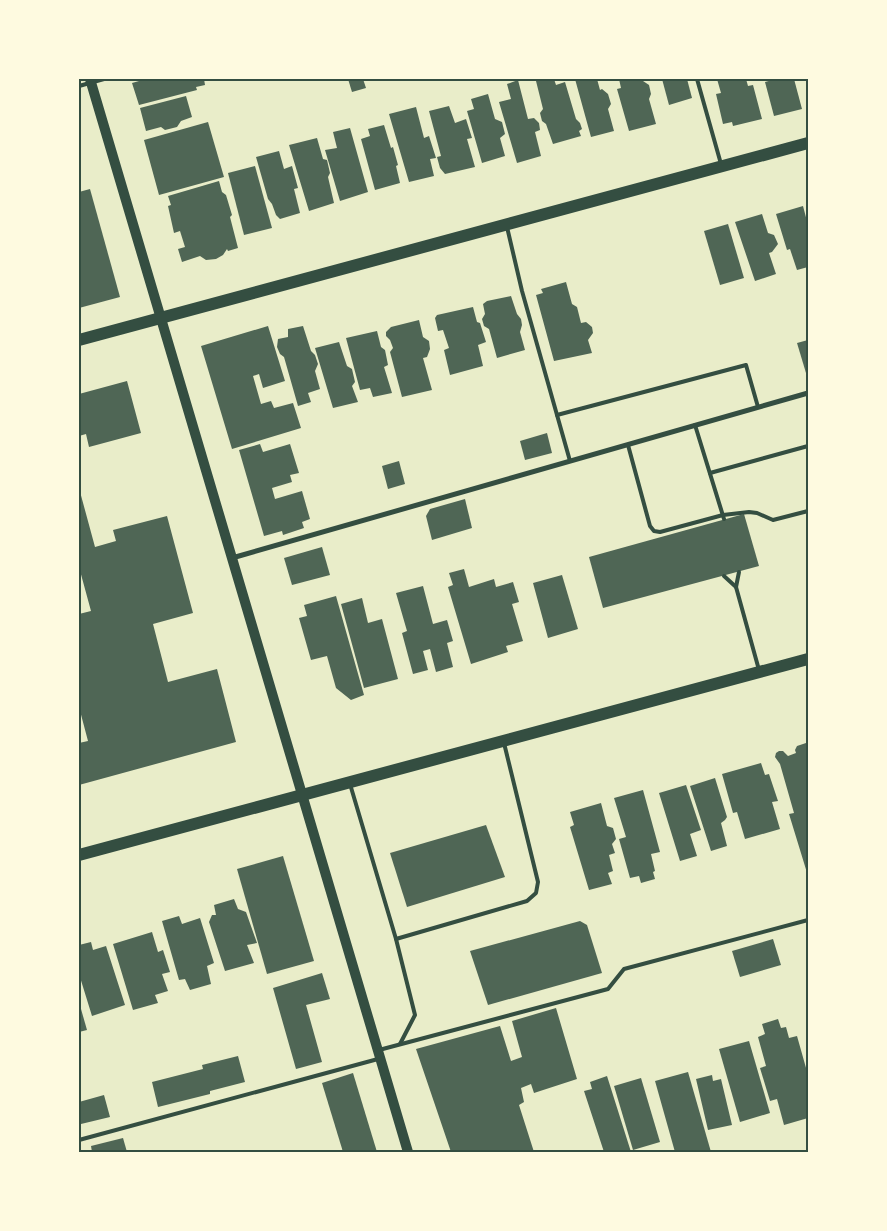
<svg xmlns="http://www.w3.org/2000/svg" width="887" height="1231" viewBox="0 0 887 1231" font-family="Quicksand,sans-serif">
<rect width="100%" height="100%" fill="#e9edc9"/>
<!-- building -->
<g fill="#4f6655">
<polygon points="146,79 204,79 205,85 196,87 197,90 139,105 132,83"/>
<polygon points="348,79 363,79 366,88 352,92"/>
<polygon points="544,79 554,79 556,85 565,82 576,119 580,123 582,129 579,131 581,136 553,144 546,124 542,121 540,113 543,109 536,81"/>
<polygon points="575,79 597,79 600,90 602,89 608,94 611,104 608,109 614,131 591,137"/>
<polygon points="619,79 643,79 643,81 649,85 651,94 649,99 656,124 629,131 617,89 621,88"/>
<polygon points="662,79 687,79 692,98 669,105"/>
<polygon points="717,79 746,79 748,86 753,85 762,119 733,126 732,122 723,124 716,94 721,93"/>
<polygon points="776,79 794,79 802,109 774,116 765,82"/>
<polygon points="518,80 528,119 534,118 539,123 540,130 535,132 541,156 517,163 499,102 511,99 507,84"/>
<polygon points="488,94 495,119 502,122 505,134 500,138 505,156 482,163 467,111 474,109 471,99"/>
<polygon points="186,96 192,117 181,121 177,127 165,130 161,127 146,131 140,108"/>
<polygon points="449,106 455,123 466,119 472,138 467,139 475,167 445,174 440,168 437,157 441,156 429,111"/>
<polygon points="416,107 424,138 429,136 436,158 430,159 434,176 409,182 389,114"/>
<polygon points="208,122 224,177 159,195 144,140"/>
<polygon points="384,125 391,148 393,147 398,165 396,166 400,183 375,190 361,139 370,136 368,129"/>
<polygon points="350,128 368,192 340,201 325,150 337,148 333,132"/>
<polygon points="317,138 323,159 327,160 330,173 328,177 334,203 309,211 289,145"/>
<polygon points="279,151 284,169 292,166 298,188 294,189 300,213 280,219 276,215 272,204 268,199 256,157"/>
<polygon points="255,166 272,228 244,235 228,173"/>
<polygon points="219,181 222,192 226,195 232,215 230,217 238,248 228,251 227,249 223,255 216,259 206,260 200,256 182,262 178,249 185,247 180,231 174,233 168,206 171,205 168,196"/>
<polygon points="90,189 120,297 79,308 79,192"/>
<polygon points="803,206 808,225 808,267 797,270 790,249 787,250 776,214"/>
<polygon points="762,214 768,233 774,235 778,244 772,252 769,253 776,274 755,281 735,222"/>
<polygon points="728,224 744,278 720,285 704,231"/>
<polygon points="566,282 572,304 577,307 581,323 586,322 592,327 593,333 588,340 592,353 554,361 536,295 543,293 541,289"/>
<polygon points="511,296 517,314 521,319 522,325 520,332 525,350 497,358 489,329 484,326 482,319 485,314 483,304 487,301"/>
<polygon points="473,307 477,322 480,323 486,342 478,345 483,366 450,375 444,350 449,348 443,330 438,331 435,318 437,315"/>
<polygon points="419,320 423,337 429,341 430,349 427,357 423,358 432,390 402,397 390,352 393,348 390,340 386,336 386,332 391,327"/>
<polygon points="268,326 285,381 263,388 259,374 253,376 261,404 271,401 274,408 293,403 301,428 232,449 201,346"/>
<polygon points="303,326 311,351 315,355 318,364 315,371 320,389 308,393 311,402 298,406 284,357 280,354 277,347 278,339 288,337 288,329"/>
<polygon points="377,331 381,347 385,350 388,365 384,367 392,393 373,397 370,388 360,390 346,338"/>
<polygon points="808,340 808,372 806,373 797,343"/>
<polygon points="339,342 347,366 352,369 355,382 352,386 358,402 333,408 315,348"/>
<polygon points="127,381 141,433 89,447 86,434 79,436 79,394"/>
<polygon points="547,433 552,453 525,460 520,441"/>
<polygon points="260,444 263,452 290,444 299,473 290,475 292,482 272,488 275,499 302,491 310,519 302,522 304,528 283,535 282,531 264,536 239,450"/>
<polygon points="399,461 405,484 388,489 382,466"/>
<polygon points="79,488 95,547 116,541 113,530 167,516 193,613 153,624 168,682 217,669 236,742 79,785 79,743 88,741 79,707 79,614 91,611 79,567"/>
<polygon points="465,499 472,528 432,540 426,516 430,509"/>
<polygon points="744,514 759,566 603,608 589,557"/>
<polygon points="322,547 330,575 292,585 284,558"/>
<polygon points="464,569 469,587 494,579 496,587 513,582 519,602 512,604 523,641 506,646 508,652 471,664 448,587 453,585 449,573"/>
<polygon points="562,575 578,629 548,638 533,583"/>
<polygon points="423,586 433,624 447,620 453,641 447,643 453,667 436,672 430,649 423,651 428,670 413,674 402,633 407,631 396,593"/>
<polygon points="336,596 364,695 351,700 336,688 327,656 311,660 299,618 307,616 304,605"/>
<polygon points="362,598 368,623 382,619 398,679 364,688 341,604"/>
<polygon points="806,743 808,744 808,876 789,814 794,813 780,764 775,757 776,753 779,751 783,751 788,756 796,753 795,750 797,746"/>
<polygon points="761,763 765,775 769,774 778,801 772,802 780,829 745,839 737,812 733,813 722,774"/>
<polygon points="715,778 727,817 725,820 721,823 727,846 711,851 690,786"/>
<polygon points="686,785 701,830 690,834 697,856 680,861 659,793"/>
<polygon points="643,790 660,852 651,854 655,871 653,872 655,879 641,883 639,876 630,878 619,839 626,837 614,798"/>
<polygon points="601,803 607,826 613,828 616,839 612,844 615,853 609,855 613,871 608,873 612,884 589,890 570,827 574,825 570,812"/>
<polygon points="486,825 505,877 407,907 390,853"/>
<polygon points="283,856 314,961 267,974 237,869"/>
<polygon points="234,899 238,909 246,912 257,943 247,945 254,963 225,971 209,922 212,915 216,915 214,905"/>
<polygon points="179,916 182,924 200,918 214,963 207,966 211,984 190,990 185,979 179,980 162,921"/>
<polygon points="580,921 587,925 602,973 488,1005 470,951"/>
<polygon points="152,932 158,952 163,950 170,972 162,974 168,991 155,995 158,1003 133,1010 113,944"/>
<polygon points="773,939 781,965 740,977 732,951"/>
<polygon points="91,942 93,950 106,946 125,1005 92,1016 79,974 79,945"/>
<polygon points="322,973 330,999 306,1005 322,1062 296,1069 273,988"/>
<polygon points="79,1002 87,1030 79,1032"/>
<polygon points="556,1008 577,1079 534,1093 531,1084 521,1088 524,1102 519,1105 534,1152 451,1152 416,1049 500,1026 511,1061 522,1057 512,1021"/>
<polygon points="778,1019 781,1028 786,1027 789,1038 797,1036 808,1075 808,1118 784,1125 777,1099 770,1101 760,1068 766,1066 758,1037 765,1034 762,1024"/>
<polygon points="749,1041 770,1113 740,1122 719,1049"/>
<polygon points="238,1056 245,1082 210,1091 210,1094 158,1107 152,1082 203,1069 202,1065"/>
<polygon points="688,1072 711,1152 675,1152 655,1081"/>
<polygon points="353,1073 377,1152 343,1152 322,1083"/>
<polygon points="712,1075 713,1081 721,1079 732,1125 708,1130 696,1079"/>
<polygon points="607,1076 631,1152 604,1152 584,1091 592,1089 590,1082"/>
<polygon points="641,1078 660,1142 633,1150 614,1086"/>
<polygon points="104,1095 110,1117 81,1124 79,1116 79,1102"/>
<polygon points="123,1138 127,1152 92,1152 91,1146"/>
</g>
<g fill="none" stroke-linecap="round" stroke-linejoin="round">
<!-- service -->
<g stroke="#344e41" stroke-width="4">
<polyline points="697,79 721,164"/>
<polyline points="79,86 104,79"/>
<polyline points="507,227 522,291 570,461"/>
<polyline points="557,415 746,365 758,407"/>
<polyline points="695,425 724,519"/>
<polyline points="628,445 650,526 654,531 660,532 723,515 749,512 757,513 773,520 808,511"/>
<polyline points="710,473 808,446"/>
<polyline points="739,572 736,587 759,670"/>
<polyline points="724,576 736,587"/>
<polyline points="350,784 396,939 415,1015 400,1044"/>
<polyline points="396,939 527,901 536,893 538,882 504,743"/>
<polyline points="379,1050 608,989 624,969 808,920"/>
<polyline points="79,1140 378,1059"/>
</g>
<!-- minor -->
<polyline stroke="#344e41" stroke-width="5" points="232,558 808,393"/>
<!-- secondary -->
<polyline stroke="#344e41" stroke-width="10" points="90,79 408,1152"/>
<!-- primary -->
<g stroke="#344e41" stroke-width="12">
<polyline points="79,340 808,143"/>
<polyline points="79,855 808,659"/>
</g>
</g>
<!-- border -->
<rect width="887" height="1231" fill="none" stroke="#fefae0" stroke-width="160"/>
<rect x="80" y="80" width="727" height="1071" fill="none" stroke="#344e41" stroke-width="2"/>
</svg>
